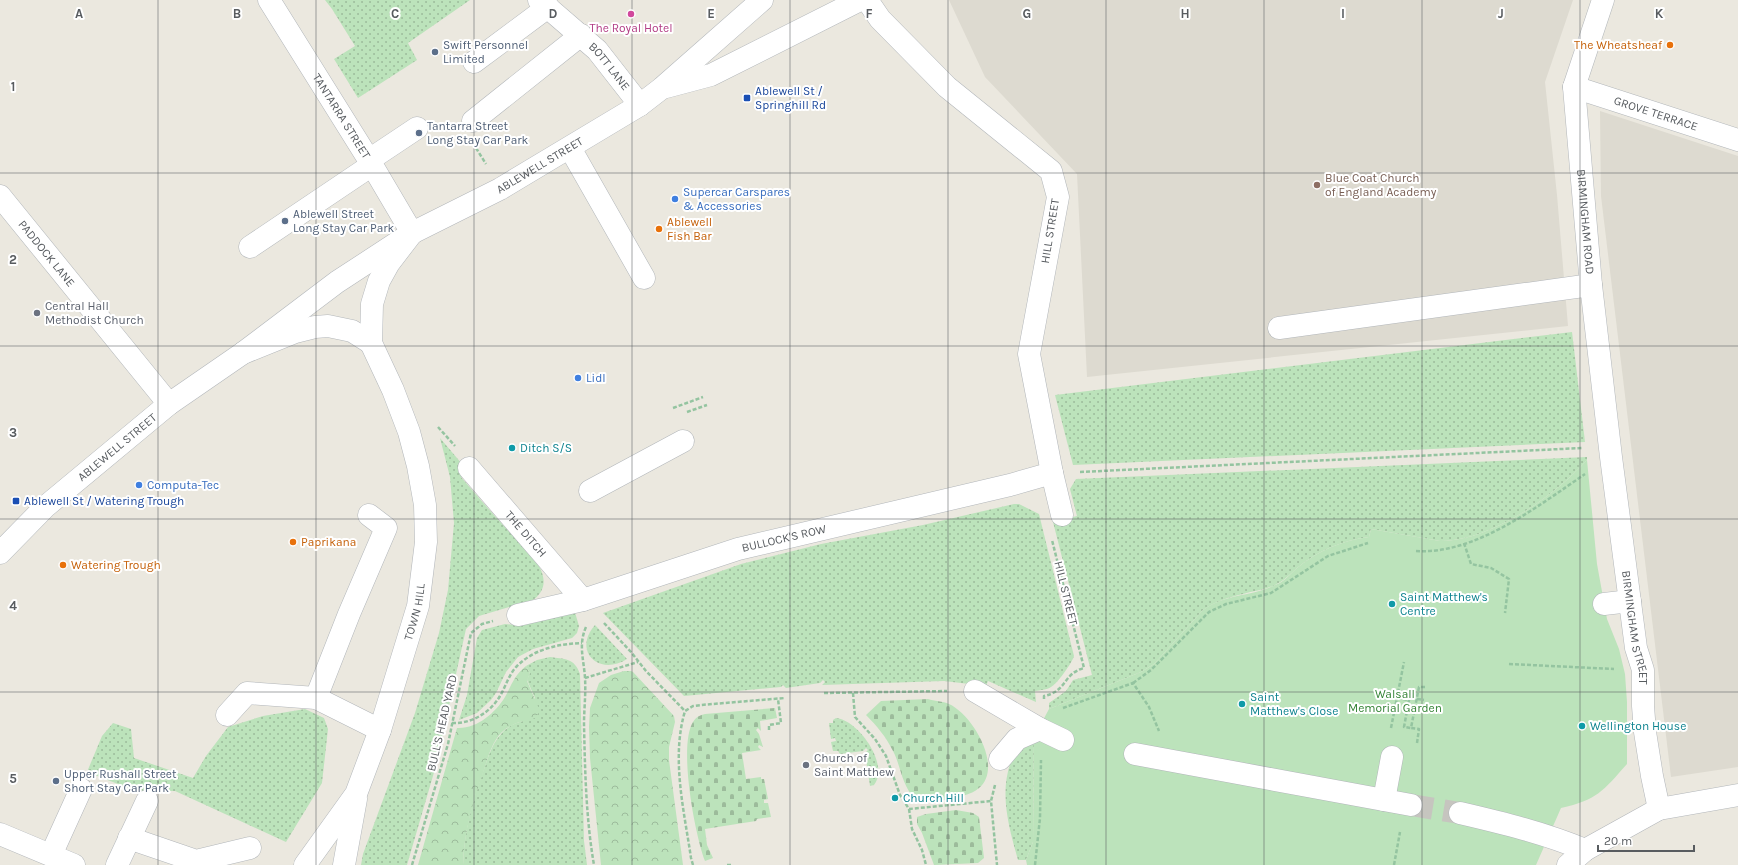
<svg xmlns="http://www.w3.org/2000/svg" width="1738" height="865" viewBox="0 0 1738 865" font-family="Karla,sans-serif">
<defs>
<pattern id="grass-dots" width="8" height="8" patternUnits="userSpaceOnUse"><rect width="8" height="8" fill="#bce3bb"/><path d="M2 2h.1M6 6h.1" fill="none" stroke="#9cbb9b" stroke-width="1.8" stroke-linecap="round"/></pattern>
<pattern id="forest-crowns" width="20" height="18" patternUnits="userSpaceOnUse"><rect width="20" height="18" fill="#bce3bb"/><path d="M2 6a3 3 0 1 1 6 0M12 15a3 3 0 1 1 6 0" fill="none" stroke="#9cbb9b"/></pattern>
<pattern id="cemetery-stones" width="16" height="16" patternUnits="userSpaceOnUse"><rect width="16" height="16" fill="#bce3bb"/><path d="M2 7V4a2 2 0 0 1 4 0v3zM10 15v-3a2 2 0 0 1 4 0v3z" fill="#9cbb9b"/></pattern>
</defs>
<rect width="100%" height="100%" fill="#ebe8df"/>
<!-- education -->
<g fill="#dddad0">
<polygon points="949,0 1573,0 1545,82 1557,195 1568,326 1087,377 1077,174 985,77"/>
<polygon points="1600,111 1738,156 1738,767 1671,777 1601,196"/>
</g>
<!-- grass -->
<g fill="url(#grass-dots)">
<polygon points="325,0 470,0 408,43 417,60 358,98 334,59 355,46 332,9"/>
<polygon points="1572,332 1585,442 1073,465 1055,395"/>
<path d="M440 438 468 471 461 477 467 484C479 498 491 512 504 526 519 543 564 577 533 600L479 616 466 629 435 769 407 865H361L363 854 415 713 439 633 448 590 454 523 450 477Z"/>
<path d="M1587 457V460C1555 496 1489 542 1440 541L1371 529 1369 537C1343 540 1317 551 1297 568 1290 574 1284 581 1275 585 1265 590 1254 591 1243 594 1229 597 1214 602 1203 610L1154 664 1141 672 1049 709V703L1066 691 1073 680 1092 675 1053 522 1077 516 1070 489 1076 479Z"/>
<path d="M1014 504H1019L1039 514 1074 656C1072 663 1057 684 1051 687 1047 690 1040 690 1035 691L1036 702 988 681 986 686 944 681 822 685 825 682 823 680 820 683 786 688 783 685 781 687 684 696 603 613 741 564 821 544 923 525Z"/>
<polygon points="574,609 579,626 577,633 572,638 533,649 518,657 506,672 496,693 491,700 477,713 459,720 467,695 477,638 482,630 505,624 518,625"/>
<path d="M595 625 627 659C599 677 572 651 595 625Z"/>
<path d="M550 657C564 659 575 658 580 674L584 841 587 865H463C464 832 472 802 483 772 488 758 492 743 502 733 508 726 515 723 523 721L535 698 527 680 530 673 526 666 537 660Z"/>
<polygon points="305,709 324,718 328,729 322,783 286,842 175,791 136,791 87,772 102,736 113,723 131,729 134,758 193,778 206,756 228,727 263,716"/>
<path d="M836 718C858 720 890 764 874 785L870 786 865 753 868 750 866 748 863 751 840 754 838 751H833L831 742 836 741 835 738 831 739 829 723H833V720Z"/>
<path d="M1034 737 1033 842 1026 860H1018C1009 828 999 794 1011 761 1013 757 1014 752 1016 749 1019 744 1029 740 1034 737Z"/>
</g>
<!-- forest -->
<g fill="url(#forest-crowns)">
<path d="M526 666 530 673 527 681 540 711 535 718C523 721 512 723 502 732 492 742 488 757 484 770 473 801 464 832 463 865H418L457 728C477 729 495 713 505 697 512 684 514 676 526 666Z"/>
<polygon points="624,671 631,671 633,672 674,716 675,722 669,747 669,760 683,865 601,865 590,758 589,727 590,708 599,683 611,675"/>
</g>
<!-- cemetery -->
<g fill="url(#cemetery-stones)">
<path d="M928 699C934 701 943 701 949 704 972 714 1004 767 979 788 971 795 958 797 948 799 938 802 924 804 915 798 902 787 901 766 893 751 886 737 877 726 866 715L881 701Z"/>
<path d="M775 708 777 718 760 721 761 731 758 728 756 730 759 734 763 747 759 745 758 747 761 750 742 753 746 779 761 777V779H764L768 799 764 800V803H768L771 817 757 819 756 821 705 829 707 845 713 858 705 861C695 835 678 746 693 722 696 717 700 715 705 714Z"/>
<polygon points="956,810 973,813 979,817 984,858 978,863 934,865 922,833 917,824 917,817 926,814"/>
</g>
<!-- park -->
<path fill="#bce3bb" d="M1587 460 1597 564 1607 619 1619 649 1625 674 1627 702V764C1603 791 1597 800 1561 808L1536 865H1027L1026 860 1033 842 1034 737 1049 709 1141 672 1154 664 1203 610C1226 593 1251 597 1275 585 1284 582 1290 574 1297 568 1317 551 1343 540 1369 537L1371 529 1440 541C1489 542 1555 496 1587 460Z"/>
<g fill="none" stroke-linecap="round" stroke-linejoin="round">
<!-- minor-tunnel -->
<polyline stroke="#c6c5bf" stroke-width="22" stroke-dasharray="22 11" stroke-linecap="butt" points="1411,805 1460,813"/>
<defs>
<g id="minor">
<path id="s1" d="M269 0 369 160 412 233"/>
<path id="s2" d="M539 0 597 50 640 105"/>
<polyline points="867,0 880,19 947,87 1051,171 1058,197 1029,354 1052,473 1062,515"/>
<path id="s3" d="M1603 0 1574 87 1591 285 1611 457 1636 648 1643 670V706L1645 732 1652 776 1659 809"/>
<polyline points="474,62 548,7"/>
<polyline points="666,87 711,75 860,0"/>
<path id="s4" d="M1574 87 1738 140"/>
<polyline points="473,121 581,35"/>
<polyline points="570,148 644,278"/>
<polyline points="369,160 417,128"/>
<path id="s5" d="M0 196 169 404"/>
<polyline points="250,247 372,165"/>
<polyline points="1279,328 1591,285"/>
<path id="s6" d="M243 353 337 282 412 233 500 189 640 105 662 88 762 0"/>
<path id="s7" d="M469 468 583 600"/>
<polyline points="590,491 683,441"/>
<path id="s8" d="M0 553 45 507 169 404 243 353 295 332 315 327 328 326 352 331 371 343"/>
<polyline points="1604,604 1630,601"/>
<path id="s9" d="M518 615 583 600 738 549 1010 485 1052 473"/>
<polyline points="975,691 1040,729 1063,740"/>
<polyline points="316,698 349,614 386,528 369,515"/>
<polyline points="227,715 247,693 316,698 380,730"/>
<polyline points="1135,754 1411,805"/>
<polyline points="1000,759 1017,739 1040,729"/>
<polyline points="1384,800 1392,757"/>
<path d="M1460 813C1503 823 1544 833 1585 850"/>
<polyline points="0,834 74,865"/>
<polyline points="129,838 196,861 250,848"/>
<polyline points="51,855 81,789"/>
<polyline points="117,865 147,801"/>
<path id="s10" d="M305 865 356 794 380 730 418 606 426 542 425 505 418 466 409 432 393 390 371 343 372 304 379 281 389 263 412 233"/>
<polyline points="344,865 356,799"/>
<polyline points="1568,865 1585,850 1659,809 1738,795"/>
</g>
</defs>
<!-- minor casing -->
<use href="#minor" stroke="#b2b6ba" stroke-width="23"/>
<!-- path -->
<g stroke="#94c4a0" stroke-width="2.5" stroke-dasharray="4 2" stroke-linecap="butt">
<polyline points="476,148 486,164"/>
<polyline points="673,408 703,397"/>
<polyline points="687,412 707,405"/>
<polyline points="438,427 455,446"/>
<polyline points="1080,472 1582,448"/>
<polyline points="1464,543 1471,564 1491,568 1509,579 1505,613"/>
<path d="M1416 551C1475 555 1538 506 1585 474"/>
<polyline points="604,623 631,652 646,671 685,711"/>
<path d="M586 627C578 645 584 660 585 678 586 694 584 709 584 724 585 771 586 819 594 865"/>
<polyline points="1509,664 1614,669"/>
<polyline points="585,678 638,662"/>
<polyline points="1133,683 1151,670 1209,612 1226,604 1271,593 1328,556 1368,543"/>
<polyline points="824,693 947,691"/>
<polyline points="853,693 855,717 875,739 886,756 900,795 909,809 991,801"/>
<polyline points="1397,698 1409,700 1404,727 1411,728"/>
<path d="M1044 699V696C1068 691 1062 674 1084 668L1052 540"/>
<polyline points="1417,699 1424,700"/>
<polyline points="1063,708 1133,683 1149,707 1159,731"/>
<path d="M452 723C471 724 490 713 500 696 506 686 509 674 517 666 534 649 558 644 582 643"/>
<polyline points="1391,728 1404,662"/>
<polyline points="769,730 769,725 781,723 778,699"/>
<polyline points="1417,743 1419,729 1411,728 1419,687 1426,687"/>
<polyline points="995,785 991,801 997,865"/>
<polyline points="909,809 912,829 922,850 926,865"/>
<polyline points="412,865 448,744 471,633 482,624 493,621"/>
<path d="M693 865 691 858C684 810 671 758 685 711L693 706 701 705 785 698"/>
<polyline points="727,865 733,865"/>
<polyline points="1035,865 1040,818 1041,760"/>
<polyline points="1394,865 1400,832"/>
</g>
<!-- minor -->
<use href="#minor" stroke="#fff" stroke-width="22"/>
</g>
<!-- grid -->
<path fill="none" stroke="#585c60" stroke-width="1" stroke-opacity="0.55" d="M158 0V865M316 0V865M474 0V865M632 0V865M790 0V865M948 0V865M1106 0V865M1264 0V865M1422 0V865M1580 0V865M0 173H1738M0 346H1738M0 519H1738M0 692H1738"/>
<!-- markers -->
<circle fill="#d1479c" stroke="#fff" stroke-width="1.5" cx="631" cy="14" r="4"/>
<g fill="#e8710a" stroke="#fff" stroke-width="1.5">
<circle cx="1670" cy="45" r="4"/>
<circle cx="659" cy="229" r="4"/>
<circle cx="293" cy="542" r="4"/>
<circle cx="63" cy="565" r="4"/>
</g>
<g fill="#5c6f8a" stroke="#fff" stroke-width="1.5">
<circle cx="435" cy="52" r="4"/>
<circle cx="419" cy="133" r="4"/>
<circle cx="285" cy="221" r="4"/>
<circle cx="56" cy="781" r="4"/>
</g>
<g fill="#1a4fb4" stroke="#fff" stroke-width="1.5">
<rect x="743" y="94" width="8" height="8" rx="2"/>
<rect x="12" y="497" width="8" height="8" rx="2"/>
</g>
<circle fill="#8d6e63" stroke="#fff" stroke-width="1.5" cx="1317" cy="185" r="4"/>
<g fill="#3f7fe0" stroke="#fff" stroke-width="1.5">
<circle cx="675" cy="199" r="4"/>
<circle cx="578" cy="378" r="4"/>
<circle cx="139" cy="485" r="4"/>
</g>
<g fill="#6b7280" stroke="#fff" stroke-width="1.5">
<circle cx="37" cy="313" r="4"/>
<circle cx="806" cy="765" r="4"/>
</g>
<g fill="#0f9aa8" stroke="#fff" stroke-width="1.5">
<circle cx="512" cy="448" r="4"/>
<circle cx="1392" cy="604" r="4"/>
<circle cx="1242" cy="704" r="4"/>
<circle cx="1582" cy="726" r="4"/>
<circle cx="895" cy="798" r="4"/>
</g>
<g text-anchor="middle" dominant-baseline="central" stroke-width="4" stroke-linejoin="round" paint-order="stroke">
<!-- hotel labels -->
<g font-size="12" fill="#b23c85" stroke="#fff">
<text x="631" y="28">The Royal Hotel</text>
</g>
<!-- service labels -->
<g font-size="12" fill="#4e5e75" stroke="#fff" text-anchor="start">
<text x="443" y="45">Swift Personnel<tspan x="443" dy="14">Limited</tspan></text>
<text x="427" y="126">Tantarra Street<tspan x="427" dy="14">Long Stay Car Park</tspan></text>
<text x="293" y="214">Ablewell Street<tspan x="293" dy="14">Long Stay Car Park</tspan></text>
<text x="64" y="774">Upper Rushall Street<tspan x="64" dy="14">Short Stay Car Park</tspan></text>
</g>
<!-- food labels -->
<g font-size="12" fill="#c56008" stroke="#fff" text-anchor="start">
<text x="1662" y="45" text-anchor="end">The Wheatsheaf</text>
<text x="667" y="222">Ablewell<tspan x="667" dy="14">Fish Bar</tspan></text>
<text x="301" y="542">Paprikana</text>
<text x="71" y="565">Watering Trough</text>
</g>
<!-- street labels -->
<g font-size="12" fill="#585c60" stroke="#fff">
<text stroke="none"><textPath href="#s2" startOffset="97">BOTT LANE</textPath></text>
<text stroke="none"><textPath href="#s4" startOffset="86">GROVE TERRACE</textPath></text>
<text stroke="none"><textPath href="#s1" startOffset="137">TANTARRA STREET</textPath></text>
<text stroke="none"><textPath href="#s6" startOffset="352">ABLEWELL STREET</textPath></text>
<text stroke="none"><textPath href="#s3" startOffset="227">BIRMINGHAM ROAD</textPath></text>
<text transform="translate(1050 231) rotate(-81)">HILL STREET</text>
<text stroke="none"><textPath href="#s5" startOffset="74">PADDOCK LANE</textPath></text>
<text stroke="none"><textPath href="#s8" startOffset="158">ABLEWELL STREET</textPath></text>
<text stroke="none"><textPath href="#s7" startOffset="87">THE DITCH</textPath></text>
<text stroke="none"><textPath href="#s9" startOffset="277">BULLOCK'S ROW</textPath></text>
<text transform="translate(1066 593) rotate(76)">HILL STREET</text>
<text stroke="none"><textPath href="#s10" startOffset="279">TOWN HILL</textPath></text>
<text stroke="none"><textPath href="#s3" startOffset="636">BIRMINGHAM STREET</textPath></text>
<text transform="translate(442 723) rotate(-77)">BULL'S HEAD YARD</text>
</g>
<!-- transit labels -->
<g font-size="12" fill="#164399" stroke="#fff" text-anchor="start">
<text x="755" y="91">Ablewell St /<tspan x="755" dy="14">Springhill Rd</tspan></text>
<text x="24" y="501">Ablewell St / Watering Trough</text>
</g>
<!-- education labels -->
<g font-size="12" fill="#785e54" stroke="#fff" text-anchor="start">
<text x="1325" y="178">Blue Coat Church<tspan x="1325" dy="14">of England Academy</tspan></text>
</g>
<!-- shop labels -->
<g font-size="12" fill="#366cbe" stroke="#fff" text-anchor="start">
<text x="683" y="192">Supercar Carspares<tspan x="683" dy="14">&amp; Accessories</tspan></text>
<text x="586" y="378">Lidl</text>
<text x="147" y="485">Computa-Tec</text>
</g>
<!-- worship labels -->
<g font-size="12" fill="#5b616d" stroke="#fff" text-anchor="start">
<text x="45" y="306">Central Hall<tspan x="45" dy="14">Methodist Church</tspan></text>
<text x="814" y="758">Church of<tspan x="814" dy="14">Saint Matthew</tspan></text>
</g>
<!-- culture labels -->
<g font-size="12" fill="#0d838f" stroke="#fff" text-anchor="start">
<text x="520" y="448">Ditch S/S</text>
<text x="1400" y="597">Saint Matthew's<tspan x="1400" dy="14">Centre</tspan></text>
<text x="1250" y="697">Saint<tspan x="1250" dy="14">Matthew's Close</tspan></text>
<text x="1590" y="726">Wellington House</text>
<text x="903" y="798">Church Hill</text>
</g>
<!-- park labels -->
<g font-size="12" fill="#348335" stroke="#fff">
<text x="1395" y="694">Walsall<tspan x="1395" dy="14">Memorial Garden</tspan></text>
</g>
</g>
<g font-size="13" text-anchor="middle" font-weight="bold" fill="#585c60" stroke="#fff" stroke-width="4" stroke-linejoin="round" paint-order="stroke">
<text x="79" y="18">A</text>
<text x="237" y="18">B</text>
<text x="395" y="18">C</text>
<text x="553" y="18">D</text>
<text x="711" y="18">E</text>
<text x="869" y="18">F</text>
<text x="1027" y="18">G</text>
<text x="1185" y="18">H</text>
<text x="1343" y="18">I</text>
<text x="1501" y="18">J</text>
<text x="1659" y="18">K</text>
<text x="13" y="91">1</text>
<text x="13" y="264">2</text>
<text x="13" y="437">3</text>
<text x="13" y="610">4</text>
<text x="13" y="783">5</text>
</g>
<!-- scale -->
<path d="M1598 845v6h96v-6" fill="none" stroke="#585c60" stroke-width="2"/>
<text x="1604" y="845" font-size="12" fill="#585c60" stroke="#ffffff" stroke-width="3" paint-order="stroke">20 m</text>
</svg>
